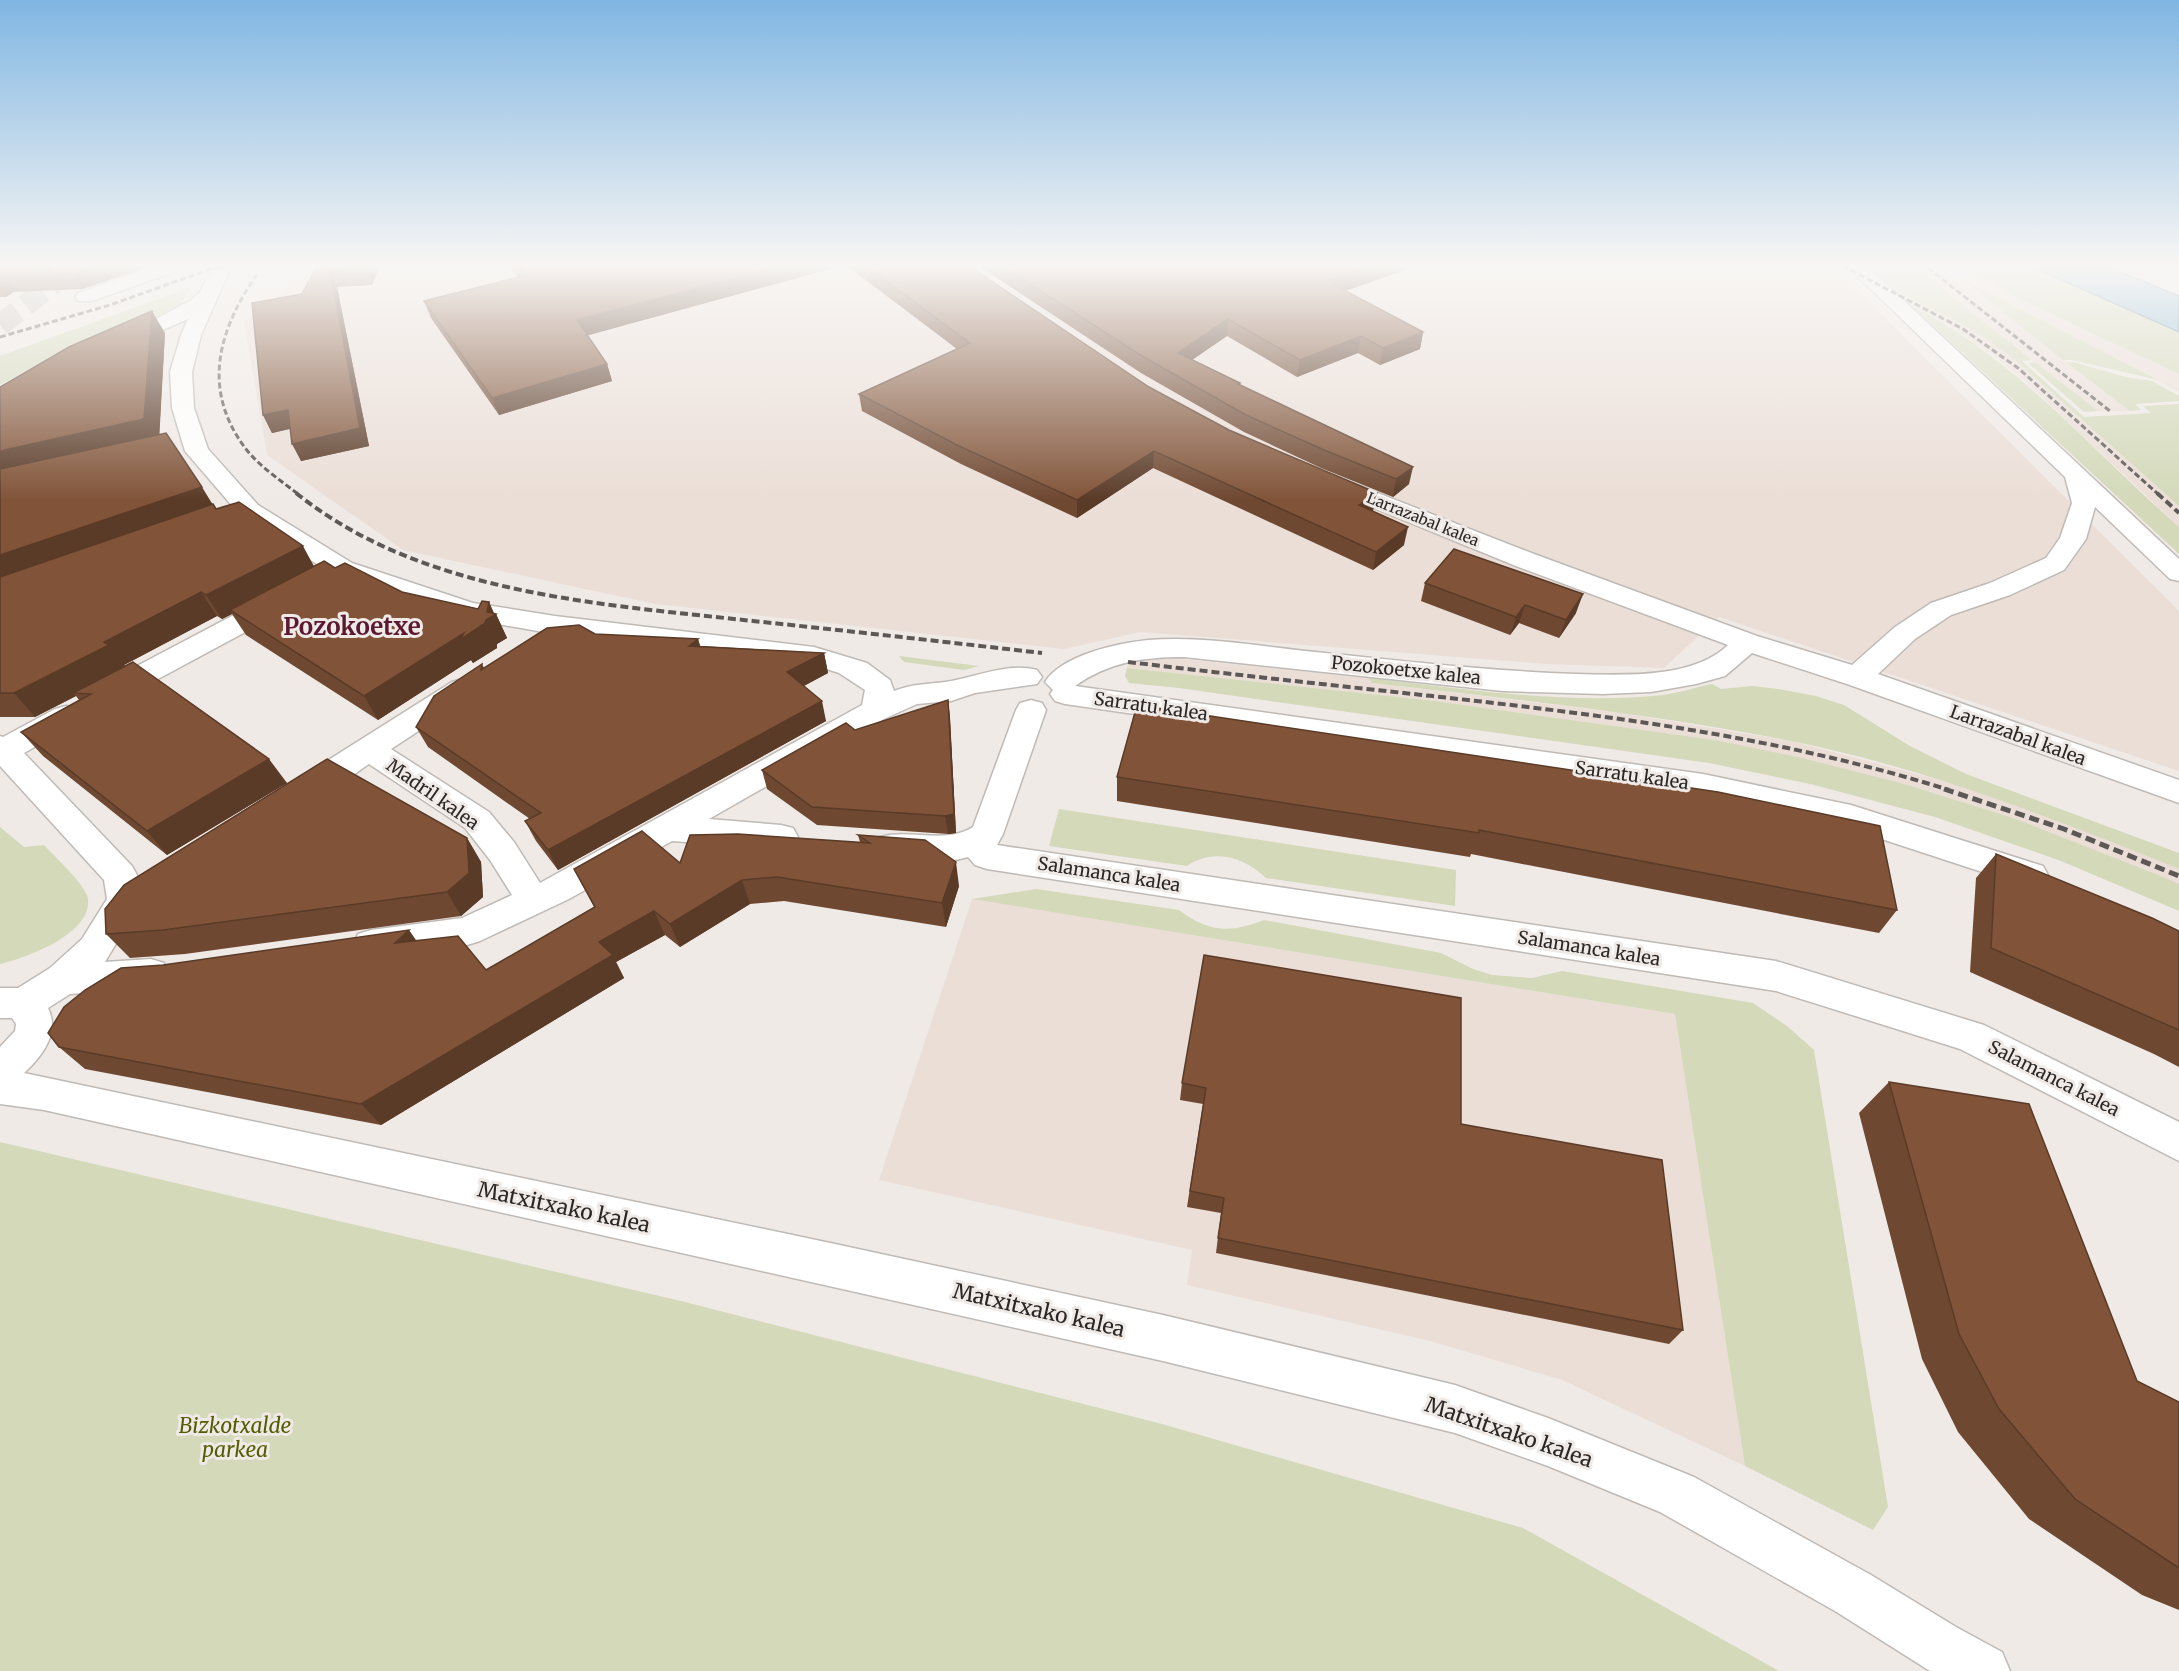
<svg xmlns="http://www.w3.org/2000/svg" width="2179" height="1671" viewBox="0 0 2179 1671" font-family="Merriweather,serif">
<rect width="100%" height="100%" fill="#f0eae7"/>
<!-- built -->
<g fill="#ebded7">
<polygon points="314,266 1828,266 1860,293 2179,611 2179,771 1719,617 1664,668 1546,664 1141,632 1064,649 655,604 403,550 267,455 244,322"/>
<polygon points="1918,268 1941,270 1958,278 1976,275 2034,306 2179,374 2179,392 1966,283 2130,411 2099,412 1956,301"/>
<polygon points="1896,291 1945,315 1986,339 2015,360 2179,506 2179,527 2026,382 1994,356 1953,328 1911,305"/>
<polygon points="1151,656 1369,678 1373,683 1620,713 1791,741 1963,786 2084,830 2179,869 2179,884 2016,819 1908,785 1715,740 1435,701 1127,668 1129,659"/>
<polygon points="972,899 1675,1014 1745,1466 1562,1380 1430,1341 1187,1285 1192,1250 879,1180"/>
</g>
<!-- green -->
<g fill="#d3d9b9">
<path d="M1898 266H1916L1957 301 2032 360 2022 361 2084 417 2151 413 2143 406 2179 404V506L2015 360C1994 344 1972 329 1948 317 1920 303 1901 296 1878 273L1905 274Z"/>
<polygon points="1959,266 2030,266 2179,332 2179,374 2034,306"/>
<polygon points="1963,280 2158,380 2072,360 2063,360"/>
<polygon points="189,288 180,307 158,318 34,366 0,385 0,356"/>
<path d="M1911 305C2018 360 2090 449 2179 527V554Z"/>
<polygon points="2035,362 2098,411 2084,412 2028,363"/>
<polygon points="2066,362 2073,362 2126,377 2152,381 2179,396 2179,401 2135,404 2141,410 2130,411"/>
<polygon points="899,656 979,666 964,670 904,662"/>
<polygon points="1127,668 1435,701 1715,740 1802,758 1908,785 2016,819 2163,877 2179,884 2179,911 2061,861 1935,817 1810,784 1709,763 1179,688 1129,683 1125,676"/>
<path d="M1369 678C1464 689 1567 705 1663 695 1679 693 1696 687 1712 684L1721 689 1752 686 1778 689 1816 696 1844 705 1910 746 1966 774 2179 853V869C2053 818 1925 768 1791 741 1653 714 1512 699 1372 683Z"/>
<path d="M1059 809 1456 870 1455 906 1266 878C1244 857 1214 848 1187 866L1049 846Z"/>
<path d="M0 827 24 847 44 845C54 856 87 886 88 899 92 934 26 958 0 964Z"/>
<path d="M1036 889 1179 910C1209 933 1231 933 1264 920L1441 953 1473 969 1492 975 1532 978 1562 971 1753 1003 1787 1026 1814 1050 1888 1507 1873 1530 1745 1466 1675 1014 972 899Z"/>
<polygon points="0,1142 685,1302 1162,1424 1523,1528 1779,1671 0,1671"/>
</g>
<!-- water -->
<polygon fill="#84b8d9" stroke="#698ca3" stroke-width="1.5" points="2030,266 2106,266 2179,296 2179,332"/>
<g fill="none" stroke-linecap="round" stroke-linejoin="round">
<!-- minor-tunnel -->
<polyline stroke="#c8c3c0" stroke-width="22" stroke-dasharray="22 10" stroke-linecap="butt" points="0,325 59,279"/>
<defs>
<g id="minor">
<polygon points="156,266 182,266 180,270 92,301 78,301 75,297 78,293"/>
<path d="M1847 266H1867L2179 559V581L2170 579 2095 507 2086 539 2064 570 2010 595 1951 615 1915 639 1878 674 2179 780V803L1847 684 1752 653 1725 676 1696 684 1651 692 1603 694 1503 691 1184 657C1143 657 1109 662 1075 686L1703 774 1851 805 2043 866 2048 875 2043 884 2031 888 1848 828 1703 796 1065 704 1055 701 1050 694 1053 690 1045 682C1062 655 1118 643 1148 640 1200 636 1253 645 1305 651 1396 660 1485 671 1576 674 1623 675 1693 679 1728 645L1516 566 1325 488 1322 483 1325 478 1334 476 1534 554 1757 636 1852 665 1895 627 1931 603 1990 583 2046 558 2060 538 2072 503 2065 477Z"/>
<path d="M218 268 225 270 228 274 201 335 192 372 194 408 208 449 258 505 352 563 473 603 555 616 814 647 867 663 890 680 894 691C911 684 928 684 945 682 974 678 1008 662 1037 670L1042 677 1037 684 975 693 951 701 917 704 884 719 709 819 781 825 793 828 798 837 793 846 781 849 672 841 569 899 480 941 467 945 371 958 358 954 353 944 358 934 371 930 462 918 512 895 490 860 465 828 369 764C347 778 318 807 292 799L287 791 292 783 452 682 462 679 472 682 477 689 472 696 391 749 489 812 514 842 540 883 862 705 865 690 839 673 814 665 555 634 469 619 334 575 240 515 185 451 172 408 170 372 181 335 188 319 126 346 119 348 112 346 109 342 112 338 158 318 191 300 200 292 211 270Z"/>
<polygon points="278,595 288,597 292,603 288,609 119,700 109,703 99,700 94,693 99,686 268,597"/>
<path d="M1031 700 1042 703 1046 710 1003 834 997 845 1776 961 1984 1025 2179 1122V1161L1960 1049 1776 991 987 869 975 865 968 857C941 865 907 863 880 855L875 846 880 837C911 828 944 845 973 827L1016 710 1020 703Z"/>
<path d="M66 706 77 709 81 716 77 723 24 753 132 866 137 875 142 900 105 962 151 959 164 963 169 974 164 985 151 989 70 994 48 1008C60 1032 43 1056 24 1073L835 1244 1163 1315 1455 1385 1548 1418 1694 1477 1871 1575 1956 1627 2002 1652 2010 1671H1930L1835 1611 1660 1512 1548 1466 1455 1433 1163 1361 129 1129 44 1110 0 1104V1047L15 1031 16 1024 12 1018H0V988H18L50 968 82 939 107 899 104 880 0 766V736L3 737 55 709Z"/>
</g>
</defs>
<!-- minor casing -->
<use href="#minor" stroke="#bfbab6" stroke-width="3"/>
<!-- minor -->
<use href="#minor" fill="#fff" fill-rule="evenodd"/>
<!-- rail-far2 -->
<g stroke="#5c5857" stroke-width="3" stroke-dasharray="6 3" stroke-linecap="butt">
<polyline points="1843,266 1963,329 2018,368 2158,494"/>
<polyline points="1928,268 2110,411"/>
<path d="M257 274C220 328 201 386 243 445 256 464 280 480 298 494"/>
<polyline points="0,337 110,305 219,266"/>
</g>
<!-- rail-far1 -->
<g stroke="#5c5857" stroke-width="4" stroke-dasharray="8 4" stroke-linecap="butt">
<path d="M296 493C422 594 599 604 753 621 849 631 946 642 1042 653"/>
<polyline points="2157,493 2179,513"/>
<path d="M1128 662C1220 673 1312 683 1404 693 1588 713 1772 734 1949 790"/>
</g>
<!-- rail -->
<polyline stroke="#5c5857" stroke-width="5" stroke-dasharray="10 5" stroke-linecap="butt" points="1944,789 2064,829 2179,876"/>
</g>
<!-- wall -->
<g fill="#6f4831">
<polygon points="0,266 150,266 82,289 14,292 6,297 0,297"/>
<polygon points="317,266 380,266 372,285 337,287 369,446 301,461 290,429 272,433 263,415 302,294"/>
<polygon points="508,266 841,266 587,335 607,364 612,381 499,415 431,318 424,301 519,278"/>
<polygon points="847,266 969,266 1149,387 1373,511 1404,545 1373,570 1153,468 1077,518 961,464 862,411 859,394 957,349"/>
<polygon points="979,266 1416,266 1345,291 1423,332 1420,349 1380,365 1358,353 1297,377 1227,336 1192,360 1240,383 1240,385 1409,484 1393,497 1321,468 1244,432 1141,373"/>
<polygon points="165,333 159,434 216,509 314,566 335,568 402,592 478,609 489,602 494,613 496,614 507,638 497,644 497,648 473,663 471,660 378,720 246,635 232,614 222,619 217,616 124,665 287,783 167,855 43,756 21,732 79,700 76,696 35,717 0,717 0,387"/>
<polygon points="1425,583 1576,613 1559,638 1519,623 1510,635 1421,601"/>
<polygon points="595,634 698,639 700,646 824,653 828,673 804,686 826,721 558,870 536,841 525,821 530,819 428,747 416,727 482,664 484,668"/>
<polygon points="948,700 950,718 956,833 948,834 817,825 767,789 762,770 855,730"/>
<polygon points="1137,705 1897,910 1879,933 1471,854 1470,857 1117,801 1117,777"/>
<polygon points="858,835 959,886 946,927 784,901 750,904 680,947 665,935 616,962 624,978 381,1125 85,1069 59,1047 163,965 486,970 594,907 574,869 680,863 860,842"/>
<polygon points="467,838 481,862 483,897 461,916 185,954 130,958 106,934"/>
<polygon points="1996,854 2179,931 2179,1067 2154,1054 1970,972 1976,878"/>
<polygon points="1889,1082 2137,1381 2179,1402 2179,1610 2142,1595 2029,1519 1958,1432 1922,1359 1859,1113"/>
<polygon points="1182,1083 1461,1124 1683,1330 1669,1344 1216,1253 1221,1213 1187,1207 1203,1104 1180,1100"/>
</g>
<!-- shaded-wall -->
<g fill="#5a3b28">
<polygon points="28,266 53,266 40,276 35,276"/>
<polygon points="99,266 150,266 82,289 73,275"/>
<polygon points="366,266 380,266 372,285 365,268"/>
<polygon points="780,266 841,266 582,337 577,320"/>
<polygon points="1373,266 1416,266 1325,298 1327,281"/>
<polygon points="330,271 337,287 369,446 301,461 292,444"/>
<polygon points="4,277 14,292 6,297 0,287 0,280"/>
<polygon points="152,311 165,333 159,442 0,478 0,451"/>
<polygon points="1228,319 1227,336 1177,370 1178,353"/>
<polygon points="1423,332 1420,349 1380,365 1383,348"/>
<polygon points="1361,336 1358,353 1297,377 1300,360"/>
<polygon points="607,364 612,381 499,415 492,398"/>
<polygon points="288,410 297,427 272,433 263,415"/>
<polygon points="1154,451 1153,468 1077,518 1077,500"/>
<polygon points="1413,467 1409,484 1393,497 1396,479"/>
<polygon points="202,487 216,510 0,586 0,555"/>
<polygon points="1377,493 1373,511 1356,523 1359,505"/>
<polygon points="1408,527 1404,545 1373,570 1376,552"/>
<polygon points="303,546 316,570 230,610 232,614 222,619 206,595"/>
<polygon points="201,592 217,616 124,665 127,669 73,693 76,696 35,717 14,693 104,642"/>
<polygon points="1583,594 1576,613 1559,638 1566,620"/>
<polygon points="489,602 494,614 496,614 507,638 497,644 497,648 473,663 471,660 378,720 364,696 486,620"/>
<polygon points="1525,605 1519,623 1510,635 1516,617"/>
<polygon points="698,639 704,659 689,646"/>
<polygon points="824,653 828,673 792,692 787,672"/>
<polygon points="948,700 950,718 956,833 948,834 945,816"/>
<polygon points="822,701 826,721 558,870 548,850"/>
<polygon points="269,759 287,783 167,855 147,831"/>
<polygon points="467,838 481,862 483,897 461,916 447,892"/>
<polygon points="956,862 959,886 946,927 942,903"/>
<polygon points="742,880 750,904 680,947 670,924"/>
<polygon points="654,911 665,935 616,962 624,978 381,1125 361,1104 599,942"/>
<polygon points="409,930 425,953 395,943"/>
</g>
<!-- building -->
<g fill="#815439" stroke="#5a3b28" stroke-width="1.5">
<polygon points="0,266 29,266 33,271 47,271 53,266 99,266 73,275 4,277 0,280"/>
<polygon points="317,266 366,266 365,268 330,271 360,428 292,444 288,410 263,415 252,303 302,294"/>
<polygon points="518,266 780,266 577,320 607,364 492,398 424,301 527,275"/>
<polygon points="866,266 969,266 1149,387 1229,430 1377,493 1359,505 1408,527 1376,552 1154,451 1077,500 959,446 859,394 970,343"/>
<polygon points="1002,266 1373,266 1327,281 1423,332 1383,348 1361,336 1300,360 1228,319 1178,353 1240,383 1238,384 1413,467 1396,479 1324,450 1246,415 1142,356"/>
<polygon points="152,311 144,419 0,451 0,387 69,347"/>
<polygon points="166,433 202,487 0,555 0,469"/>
<polygon points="239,502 303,546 206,595 201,592 104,642 109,645 14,693 0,693 0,577 213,504 216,509"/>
<polygon points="1454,549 1583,594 1566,620 1525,605 1516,617 1425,583"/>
<polygon points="324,561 335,568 345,563 402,592 478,609 482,601 489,602 487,612 496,614 486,620 485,623 461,639 464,633 364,696 230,610"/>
<polygon points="579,625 595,634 698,639 689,646 824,653 787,672 822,701 548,850 525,821 541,813 416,727 434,696 482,664 481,670 547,628"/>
<polygon points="133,662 269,759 147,831 21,732 91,694 73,693"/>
<polygon points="948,700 954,814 945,816 812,807 762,770 846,723 855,730"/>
<polygon points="1137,705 1718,792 1880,826 1897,910 1479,830 1479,833 1117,777"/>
<polygon points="327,759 467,838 469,873 447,892 163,930 106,934 105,909 124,885"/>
<polygon points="642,831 680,863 690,835 738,834 870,843 858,835 925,840 956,862 942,903 777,877 742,880 670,924 654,911 599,942 613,955 361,1104 59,1047 48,1033 64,1007 85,990 121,968 163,965 409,930 395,943 458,936 486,970 595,907 574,869"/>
<polygon points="1996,854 2152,918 2179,931 2179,1030 1991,948"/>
<polygon points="1204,955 1461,998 1461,1124 1662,1160 1683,1330 1218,1238 1224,1198 1190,1191 1206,1088 1182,1083"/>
<polygon points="1889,1082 2029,1104 2137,1381 2179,1402 2179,1568 2075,1499 1999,1409 1959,1334"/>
</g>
<!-- sky -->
<linearGradient id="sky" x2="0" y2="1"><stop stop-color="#80b6e2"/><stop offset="0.53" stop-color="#f8f6f4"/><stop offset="1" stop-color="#f8f6f4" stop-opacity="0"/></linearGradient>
<rect width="2179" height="500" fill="url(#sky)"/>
<g text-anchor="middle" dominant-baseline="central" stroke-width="6" stroke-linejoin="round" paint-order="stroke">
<!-- far-street labels -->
<g font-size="15" fill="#2a2726" stroke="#f0eae7">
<text transform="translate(1423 519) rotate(22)">Larrazabal kalea</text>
</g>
<!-- street labels -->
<g font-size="18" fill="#2a2726" stroke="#f0eae7">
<text transform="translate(1406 670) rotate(6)">Pozokoetxe kalea</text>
<text transform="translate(1151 706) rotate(8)">Sarratu kalea</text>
<text transform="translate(2018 735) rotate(20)">Larrazabal kalea</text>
<text transform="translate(1632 775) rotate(8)">Sarratu kalea</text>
<text transform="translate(433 794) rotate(35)">Madril kalea</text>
<text transform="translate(1109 874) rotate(9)">Salamanca kalea</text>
<text transform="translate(1589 948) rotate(9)">Salamanca kalea</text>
<text transform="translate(2054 1078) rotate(27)">Salamanca kalea</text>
</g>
<!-- near-street labels -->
<g font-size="21" fill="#2a2726" stroke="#f0eae7">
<text transform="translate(564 1207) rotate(12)">Matxitxako kalea</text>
<text transform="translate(1039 1310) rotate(13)">Matxitxako kalea</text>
<text transform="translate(1509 1432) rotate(19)">Matxitxako kalea</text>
</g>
<!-- near-park labels -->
<g font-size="21" font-style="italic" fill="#555d04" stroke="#f0eae7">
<text x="235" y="1425">Bizkotxalde<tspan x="235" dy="24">parkea</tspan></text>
</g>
<!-- district labels -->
<g font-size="24" font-weight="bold" fill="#5b1831" stroke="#f0eae7">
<text x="352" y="626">Pozokoetxe</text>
</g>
</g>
</svg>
